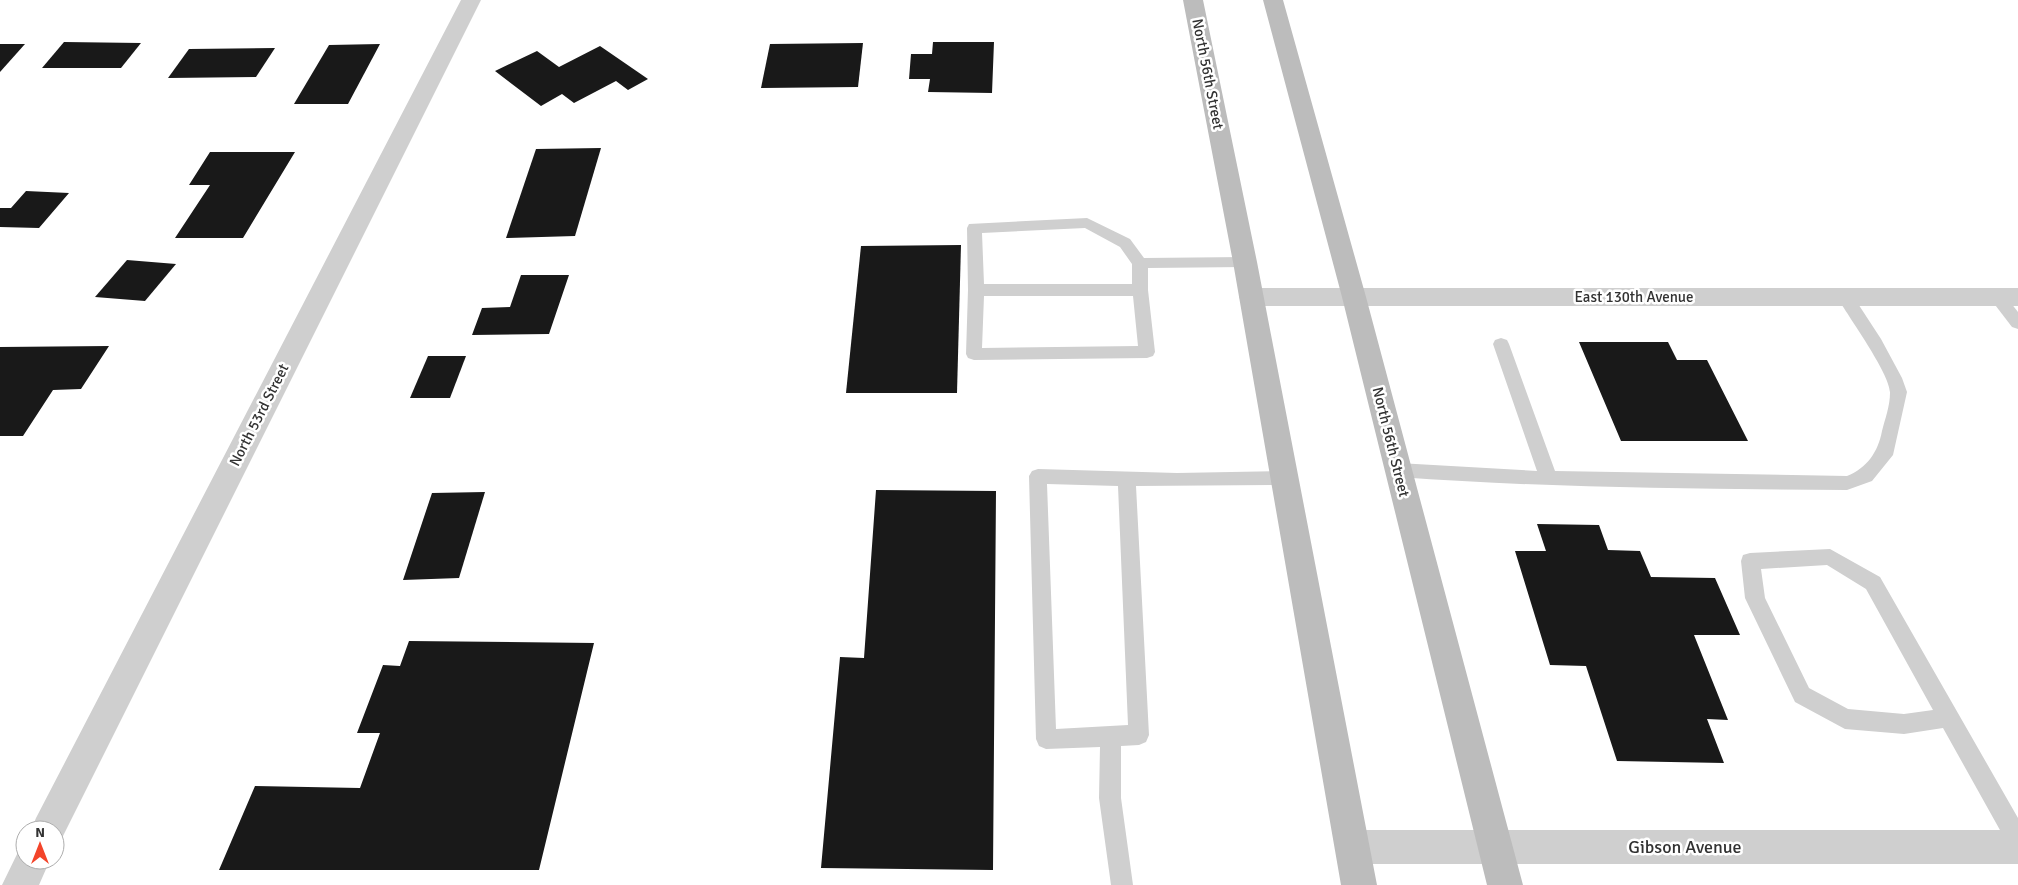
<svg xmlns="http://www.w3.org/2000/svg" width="2018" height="885" viewBox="0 0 2018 885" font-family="Signika,sans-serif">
<rect width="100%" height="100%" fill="#fff"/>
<!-- building -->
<g fill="#191919">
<polygon points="64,42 141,43 121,68 42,68"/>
<polygon points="933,42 994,42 992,93 928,92 930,79 909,79 911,54 932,54"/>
<polygon points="863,43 858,87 761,88 770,44"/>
<polygon points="0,44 25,44 0,72"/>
<polygon points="380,44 348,104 294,104 329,45"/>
<polygon points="600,46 648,79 628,90 616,81 574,103 562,94 541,106 495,71 537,51 559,67"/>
<polygon points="275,48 256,77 168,78 189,49"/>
<polygon points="601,148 575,236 506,238 536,149"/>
<polygon points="210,152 295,152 243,238 175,238 210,185 189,185"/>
<polygon points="26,191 69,193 39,228 0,227 0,208 11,208"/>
<polygon points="961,245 957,393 846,393 861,246"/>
<polygon points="127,260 176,264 145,301 95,297"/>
<polygon points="521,275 569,275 549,334 472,335 482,308 510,307"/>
<polygon points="1579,342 1668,342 1677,360 1707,360 1748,441 1621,441"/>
<polygon points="109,346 81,389 53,390 23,436 0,436 0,347"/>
<polygon points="428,356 466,356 450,398 410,398"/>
<polygon points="876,490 996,491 993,870 821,868 840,657 864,658"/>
<polygon points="485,492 459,578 403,580 432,493"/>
<polygon points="1537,524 1599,525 1608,550 1640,551 1651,577 1715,578 1740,635 1694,635 1728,720 1707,719 1724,763 1617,761 1586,666 1550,665 1515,551 1546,551"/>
<polygon points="409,641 594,643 539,870 219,870 255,786 360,788 380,733 357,733 383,665 400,666"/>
</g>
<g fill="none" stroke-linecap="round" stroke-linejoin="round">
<!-- service -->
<g fill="#cfcfcf" fill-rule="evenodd">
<path d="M1087 218 1130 239 1144 258 1245 257 1250 258 1253 262 1250 266 1245 267 1148 268V290L1155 352 1153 356 1147 358 974 360 968 358 966 354 968 290 967 228 969 224ZM1085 228 1120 247 1132 264V284H984L982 233ZM984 296H1133L1138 346 982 348Z"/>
<path d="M1845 291 1851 293 1881 339 1902 378 1907 392 1893 455 1872 481 1847 490C1697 489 1548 488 1398 477L1392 475 1389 470 1392 465 1398 463 1537 471 1493 344 1495 340 1501 338 1507 340 1509 344 1555 471 1847 476C1867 468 1878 452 1882 431 1885 419 1890 406 1890 393 1891 375 1848 316 1837 297L1839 293Z"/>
<polygon points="1997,291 2003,293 2018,312 2018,329 2012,327 1989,297 1991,293"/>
<path d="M1038 469 1177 473 1285 471 1291 473 1294 478 1291 483 1285 485 1136 486 1149 735 1146 742 1139 745 1121 746V798L1133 885H1111L1099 798 1100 747 1046 749 1039 746 1036 739 1029 476 1032 471ZM1047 484 1118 486 1128 725 1056 729Z"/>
<path d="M1830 549 1880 577 2018 818V851L2010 848 1943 728 1904 734 1845 729 1795 702 1745 598 1741 561 1743 555 1750 553ZM1827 565 1866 589 1933 710 1904 714 1848 709 1809 688 1765 598 1761 569Z"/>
</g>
<!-- minor -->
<g fill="#cfcfcf" fill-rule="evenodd">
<polygon points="461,0 481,0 60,842 55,844 55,830 31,830 36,818"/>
<polygon points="1251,288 2018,288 2018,306 1251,306 1242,303 1239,297 1242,291"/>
<polygon points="1352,830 2018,830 2018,864 1352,864 1340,859 1335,847 1340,835"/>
<polygon points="25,845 25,860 50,860 39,885 2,885 20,848"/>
</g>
<!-- secondary -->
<g fill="#bcbcbc" fill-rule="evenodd">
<polygon points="1183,0 1203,0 1257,262 1377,885 1341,885 1233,262"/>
<polygon points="1263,0 1283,0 1366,297 1523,885 1487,885 1342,297"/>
</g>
</g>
<g text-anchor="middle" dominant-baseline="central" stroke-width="5" stroke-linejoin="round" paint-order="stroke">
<!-- street labels -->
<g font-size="15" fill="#323232" stroke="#fff">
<text transform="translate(1208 74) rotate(79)">North 56th Street</text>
<text x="1634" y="297">East 130th Avenue</text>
<text transform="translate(259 415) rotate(-63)">North 53rd Street</text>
<text transform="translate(1391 442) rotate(76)">North 56th Street</text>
</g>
<!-- near-street labels -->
<g font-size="18" fill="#323232" stroke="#fff">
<text x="1685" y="847">Gibson Avenue</text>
</g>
</g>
<!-- north arrow -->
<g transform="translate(40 845)"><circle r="24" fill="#ffffff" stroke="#adadad"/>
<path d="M0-4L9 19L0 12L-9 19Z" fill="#f3442a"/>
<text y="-8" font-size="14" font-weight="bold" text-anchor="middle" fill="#323232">N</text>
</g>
</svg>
